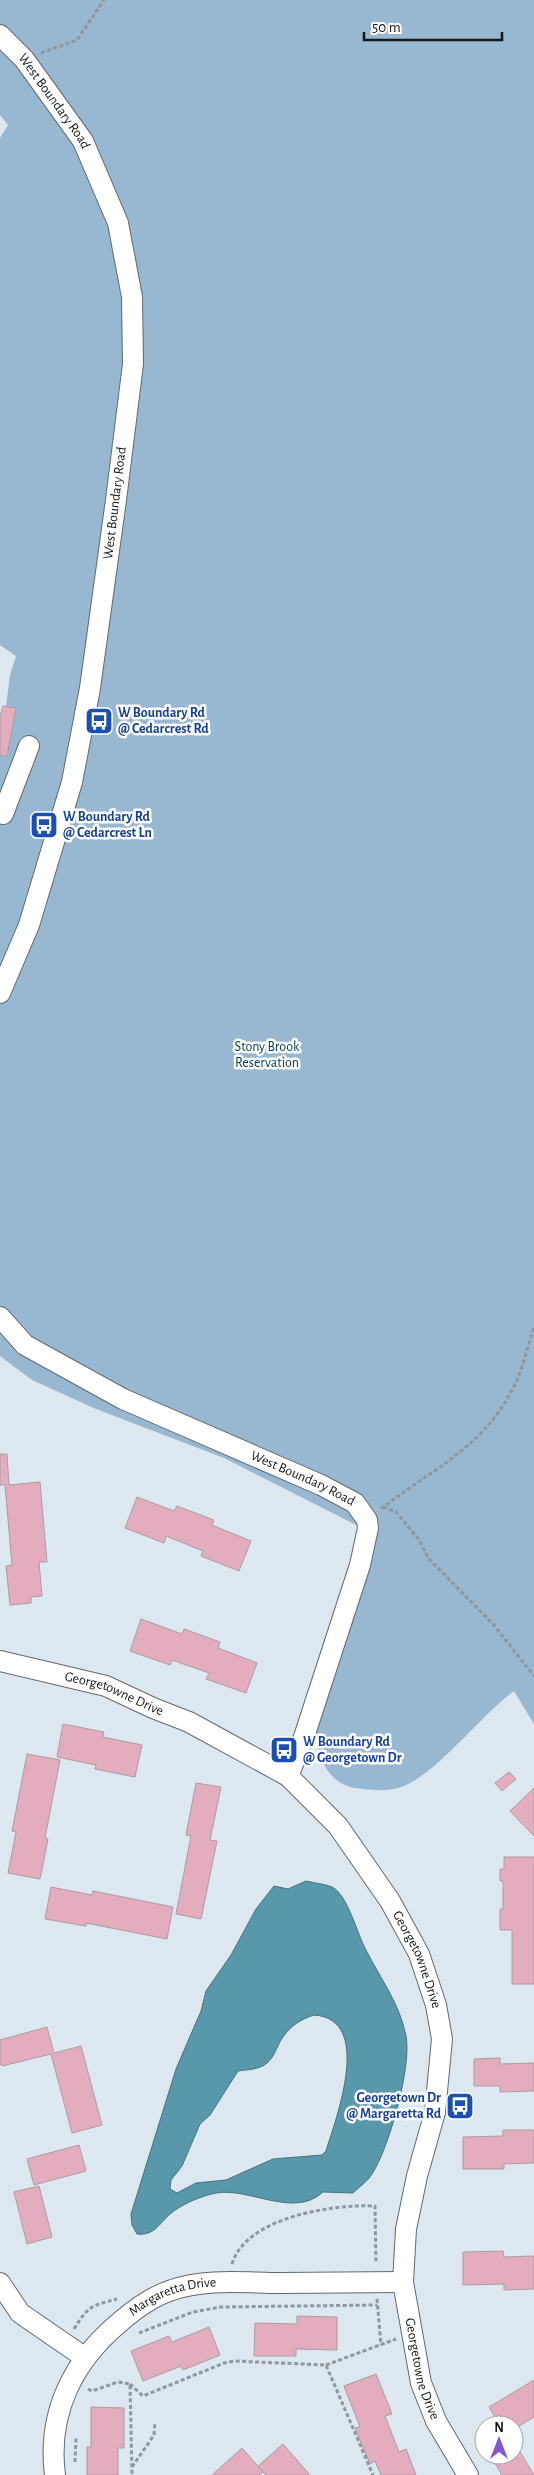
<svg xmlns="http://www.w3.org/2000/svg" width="534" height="2475" viewBox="0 0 534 2475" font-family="'Alegreya Sans',sans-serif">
<rect width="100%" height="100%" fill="#dde7f0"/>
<!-- green -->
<path fill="#98b7d1" d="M0 0H534V1724L514 1691C481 1715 435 1776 401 1787 387 1792 369 1790 355 1788 324 1783 316 1749 314 1722L366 1530 224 1458 96 1409 32 1380 0 1356V755L10 675 16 656 0 645V138L8 125 0 115Z"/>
<!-- water -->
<path fill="#5998aa" stroke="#44727f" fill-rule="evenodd" d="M306 1881C314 1883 325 1884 332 1887 348 1895 357 1934 366 1950 380 1978 400 2004 406 2036 412 2066 389 2148 372 2174 368 2181 359 2187 353 2193L323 2192C294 2219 249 2187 216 2193 201 2196 182 2204 170 2214 159 2224 154 2236 137 2234L132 2225 131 2214 176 2069 201 2011 206 1991 231 1955 256 1909 274 1886 288 1889ZM314 2015C374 2019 336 2118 326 2151L322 2155 273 2159 226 2180 196 2183 177 2193 170 2189 171 2180 182 2166 200 2124 210 2115 238 2071C244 2070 251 2070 257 2068 274 2064 275 2048 283 2037 291 2025 302 2019 314 2015Z"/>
<!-- building -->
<g fill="#e4acbf" stroke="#aa9da1">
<polygon points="3,706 16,708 7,756 0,755 0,717"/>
<polygon points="0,1454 7,1454 9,1485 40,1482 47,1562 39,1562 42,1596 31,1597 31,1603 10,1605 6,1566 12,1565 5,1485 0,1485"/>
<polygon points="137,1497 174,1511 177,1506 214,1520 212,1525 251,1541 239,1571 201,1556 203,1551 166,1536 164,1543 125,1528"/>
<polygon points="141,1619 182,1634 184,1629 220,1642 218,1648 257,1663 246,1693 206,1679 209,1673 172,1660 170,1665 130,1651"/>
<polygon points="63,1724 104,1732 103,1737 142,1745 135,1777 95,1769 96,1765 57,1757"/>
<polygon points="27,1754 60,1760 45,1838 48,1839 40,1879 8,1873 16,1832 12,1831"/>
<polygon points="509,1772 516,1779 502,1791 495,1783"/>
<polygon points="196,1783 221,1787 210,1840 217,1841 201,1919 176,1914 191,1836 186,1835"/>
<polygon points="534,1788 534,1836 510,1811"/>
<polygon points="504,1857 534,1857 534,1984 512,1984 512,1930 500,1930 500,1909 503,1909 503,1881 500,1881 500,1869 504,1869"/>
<polygon points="51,1887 92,1895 93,1891 173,1907 167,1939 86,1923 86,1926 45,1919"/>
<polygon points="47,2027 54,2053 81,2046 102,2125 72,2133 51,2054 2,2066 0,2064 0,2040"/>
<polygon points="500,2058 500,2064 534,2063 534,2091 500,2092 500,2086 474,2086 474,2059"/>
<polygon points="503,2130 534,2130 534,2163 504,2164 504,2169 463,2169 463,2137 503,2136"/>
<polygon points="79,2145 86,2171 34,2185 27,2159"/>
<polygon points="39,2186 52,2237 27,2244 14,2192"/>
<polygon points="503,2251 504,2257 534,2256 534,2289 504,2290 504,2284 463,2285 463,2252"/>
<polygon points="297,2316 337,2317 337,2350 296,2349 296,2356 254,2356 255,2323 297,2324"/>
<polygon points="209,2327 220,2355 183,2370 181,2366 143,2381 131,2351 169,2336 172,2342"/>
<polygon points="376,2374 392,2414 385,2416 399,2452 406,2449 416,2475 381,2475 375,2461 370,2464 355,2428 360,2427 344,2386"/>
<polygon points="534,2380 534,2417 514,2429 514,2425 500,2425 489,2407"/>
<polygon points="91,2407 124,2408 124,2448 118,2448 118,2475 87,2475 87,2447 91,2447"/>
<polygon points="514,2442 534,2475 502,2475 490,2455 514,2455"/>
<polygon points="283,2444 310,2475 266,2475 263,2472 258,2466"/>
<polygon points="242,2448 263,2472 260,2475 212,2475"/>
</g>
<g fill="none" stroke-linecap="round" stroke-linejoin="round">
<defs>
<g id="minor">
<path id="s1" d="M0 35 24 59 83 141 118 223 132 297 133 364 116 500 90 688 72 782 29 925 0 993"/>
<polyline points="3,814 29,746"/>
<path id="s2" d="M0 1317 25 1345 123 1399 321 1485 355 1503 367 1520 368 1528 360 1565 304 1737 288 1776"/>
<path id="s3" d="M0 1661 106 1686 153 1708 189 1722 288 1776 338 1826 390 1901 419 1954 436 2005 442 2039 435 2112 417 2176 406 2229 403 2282 421 2383 436 2421 468 2475"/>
<polyline points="0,2283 20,2313 84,2357"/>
<path id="s4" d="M55 2475C47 2413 73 2361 120 2322 135 2309 153 2296 172 2290 206 2278 246 2283 281 2283 322 2283 363 2282 403 2282"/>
</g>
</defs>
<!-- minor casing -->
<use href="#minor" stroke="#606971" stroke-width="22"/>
<!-- path -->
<g stroke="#8f979d" stroke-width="3" stroke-dasharray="4 2.5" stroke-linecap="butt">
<polyline points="41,53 77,40 104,0"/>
<polyline points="383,1507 396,1512 420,1541 428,1558 493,1624 534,1676"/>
<path d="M381 1509C429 1471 481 1449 511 1392 522 1373 527 1348 534 1327"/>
<path d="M232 2264C246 2217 333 2204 375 2206L376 2263"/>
<polyline points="377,2299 381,2345"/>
<path d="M74 2329C89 2305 91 2306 117 2299"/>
<polyline points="139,2333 193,2312 221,2307 377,2305"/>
<polyline points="326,2365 396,2339"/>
<polyline points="130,2384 143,2396 224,2363 234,2361 326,2365 373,2475"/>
<polyline points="88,2389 92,2391 118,2382 130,2384 132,2475"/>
<polyline points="75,2462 76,2438"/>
<polyline points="132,2467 154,2435 155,2422"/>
</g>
<!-- minor -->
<use href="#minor" stroke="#fff" stroke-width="20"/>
</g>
<!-- icons -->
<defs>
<symbol id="bus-square" viewBox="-11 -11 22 22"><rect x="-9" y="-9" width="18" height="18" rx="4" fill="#1a4fb4" stroke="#fff"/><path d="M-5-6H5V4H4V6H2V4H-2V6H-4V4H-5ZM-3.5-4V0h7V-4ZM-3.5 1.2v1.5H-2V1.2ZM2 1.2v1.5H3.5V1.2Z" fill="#fff"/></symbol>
</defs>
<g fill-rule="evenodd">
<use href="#bus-square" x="83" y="705" width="32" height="32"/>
<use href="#bus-square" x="28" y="809" width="32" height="32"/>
<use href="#bus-square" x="268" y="1734" width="32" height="32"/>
<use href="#bus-square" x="444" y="2090" width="32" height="32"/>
</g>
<g text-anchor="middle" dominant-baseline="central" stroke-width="5" stroke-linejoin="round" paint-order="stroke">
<!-- street labels -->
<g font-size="14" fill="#14181b" stroke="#fff">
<text stroke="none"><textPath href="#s1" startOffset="86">West Boundary Road</textPath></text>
<text transform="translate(115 503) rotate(-83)">West Boundary Road</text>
<text stroke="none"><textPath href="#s2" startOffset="346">West Boundary Road</textPath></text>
<text stroke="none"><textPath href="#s3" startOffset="119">Georgetowne Drive</textPath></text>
<text stroke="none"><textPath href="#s3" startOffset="539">Georgetowne Drive</textPath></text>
<text stroke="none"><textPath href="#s4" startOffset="234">Margaretta Drive</textPath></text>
<text stroke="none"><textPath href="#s3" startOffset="959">Georgetowne Drive</textPath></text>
</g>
<!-- transit labels -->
<g font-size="14" font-weight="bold" fill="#164399" stroke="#fff" text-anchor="start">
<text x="118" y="713">W Boundary Rd<tspan x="118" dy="16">@ Cedarcrest Rd</tspan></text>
<text x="63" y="817">W Boundary Rd<tspan x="63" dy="16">@ Cedarcrest Ln</tspan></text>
<text x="303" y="1742">W Boundary Rd<tspan x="303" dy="16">@ Georgetown Dr</tspan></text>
<text x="441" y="2098" text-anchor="end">Georgetown Dr<tspan x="441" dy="16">@ Margaretta Rd</tspan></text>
</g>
<!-- park labels -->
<g font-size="14" fill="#02385b" stroke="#fff">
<text x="267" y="1047">Stony Brook<tspan x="267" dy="16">Reservation</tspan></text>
</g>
</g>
<!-- north arrow -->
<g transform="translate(499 2440)"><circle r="24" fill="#ffffff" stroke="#a1a3a4"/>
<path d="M0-4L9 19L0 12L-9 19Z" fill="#8456cf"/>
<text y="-8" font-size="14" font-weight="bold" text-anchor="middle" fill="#14181b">N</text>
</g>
<!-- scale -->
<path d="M364 32v8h138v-8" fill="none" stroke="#14181b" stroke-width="2.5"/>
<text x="372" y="32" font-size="15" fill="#14181b" stroke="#ffffff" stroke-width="4" paint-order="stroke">50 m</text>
</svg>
